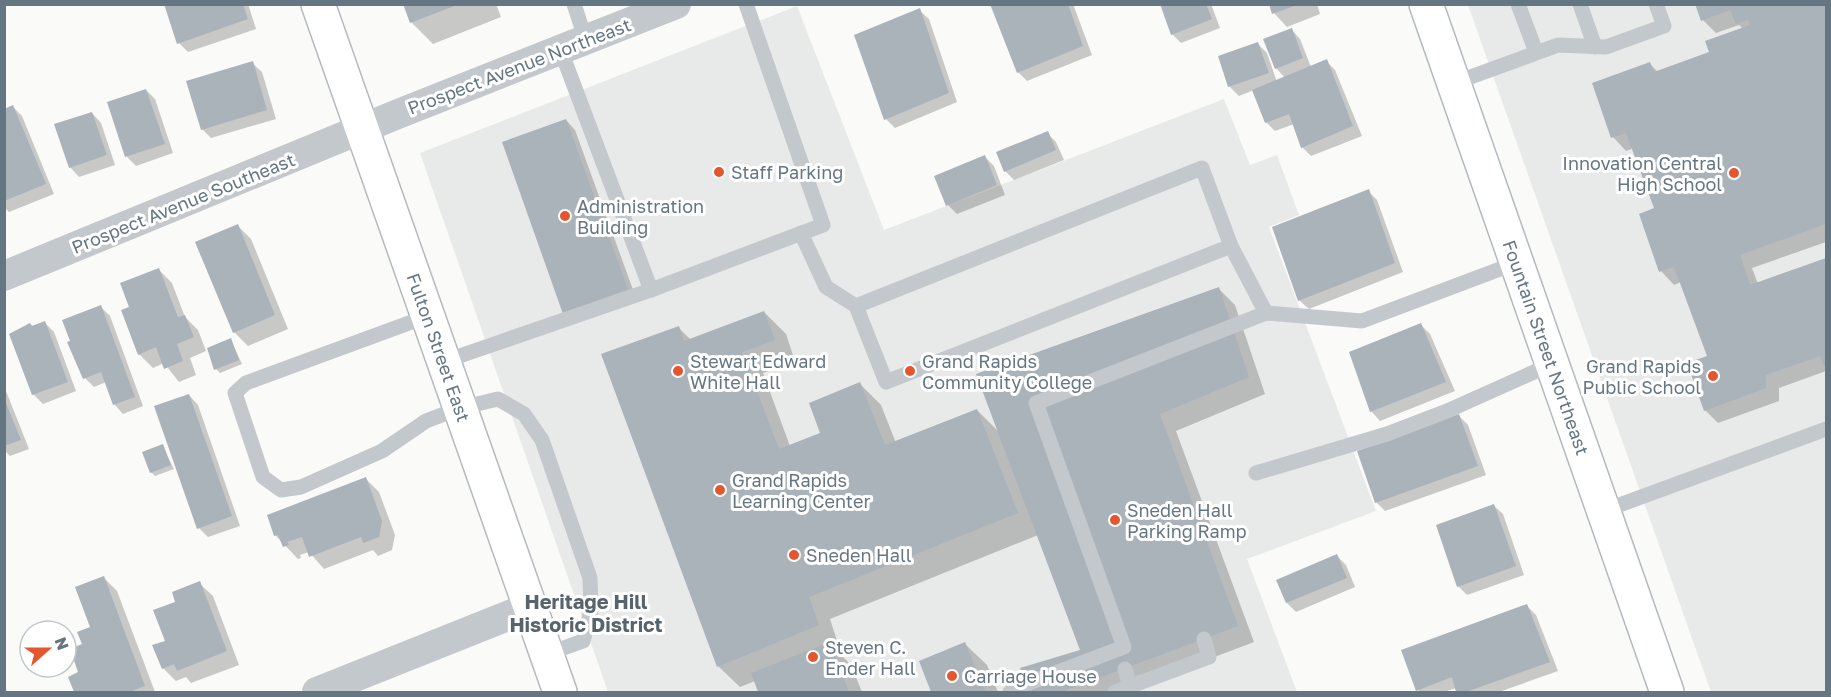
<svg xmlns="http://www.w3.org/2000/svg" width="1831" height="697" viewBox="0 0 1831 697" font-family="'Golos Text',sans-serif">
<rect width="100%" height="100%" fill="#fafaf8"/>
<!-- built -->
<g fill="#e8e9e9">
<polygon points="1468,5 1826,5 1826,692 1711,692"/>
<polygon points="797,6 884,230 1224,99 1250,165 1277,155 1299,215 1269,227 1376,511 1247,559 1297,692 608,692 420,153"/>
</g>
<!-- shadow -->
<g fill="#0003">
<polygon points="165,4 248,4 256,29 188,52 179,43"/>
<polygon points="405,4 496,4 501,17 433,44 411,22"/>
<polygon points="992,4 1073,4 1092,55 1027,81 1018,72"/>
<polygon points="1161,4 1211,4 1220,28 1181,43 1172,34"/>
<polygon points="1271,4 1317,4 1320,14 1287,27 1274,13"/>
<polygon points="1697,4 1826,4 1826,242 1752,268 1758,284 1826,259 1826,371 1779,388 1779,401 1718,423 1705,410 1709,357 1681,282 1674,285 1661,271 1656,209 1634,148 1626,151 1613,137 1650,64 1658,72 1711,53 1743,29 1739,25 1716,33 1703,20"/>
<polygon points="919,10 929,19 957,102 895,128 886,119"/>
<polygon points="1291,29 1300,39 1311,67 1326,61 1335,70 1362,136 1311,156 1302,147 1294,124 1275,131 1266,122 1254,90 1239,96 1229,86 1258,44 1267,53 1277,82 1285,78 1276,68"/>
<polygon points="252,63 262,72 276,119 211,138 202,129"/>
<polygon points="146,90 155,99 173,153 136,166 127,157 109,103"/>
<polygon points="13,107 22,116 54,194 9,212 4,207 4,110"/>
<polygon points="92,113 101,123 115,165 79,177 70,167"/>
<polygon points="566,120 575,130 636,298 574,322"/>
<polygon points="1047,133 1056,142 1064,160 1014,180 1005,171"/>
<polygon points="985,157 994,166 1005,195 957,214 948,205"/>
<polygon points="1368,191 1377,200 1403,272 1309,309 1299,300"/>
<polygon points="238,226 251,239 288,329 248,346 234,332"/>
<polygon points="159,270 172,283 185,317 198,330 206,351 190,358 196,375 179,382 164,363 153,368 139,354 131,307"/>
<polygon points="1219,289 1235,305 1265,394 1176,431 1254,642 1122,692 1031,692 1022,669 1082,651 1038,535 830,619 839,647 835,649 851,665 862,692 760,692 755,681 740,687 718,666 678,327 691,340 764,312 786,334 795,361 763,373 790,446 822,433 860,384 881,405 896,443 977,410 1000,433"/>
<polygon points="101,307 110,316 143,406 123,414 114,404 106,382 94,387 85,378"/>
<polygon points="44,322 54,332 76,391 43,404 33,394 16,331"/>
<polygon points="1420,324 1430,334 1455,391 1380,421 1371,411"/>
<polygon points="231,340 242,364 220,373 216,369"/>
<polygon points="4,386 29,449 10,456 4,450"/>
<polygon points="189,395 198,405 240,526 208,537 199,528"/>
<polygon points="1459,416 1468,425 1486,475 1385,511 1376,502"/>
<polygon points="162,446 174,469 155,476 151,472"/>
<polygon points="366,479 379,492 395,535 392,550 378,556 373,550 324,569 309,552 300,555 301,558 298,559 276,536 269,516"/>
<polygon points="1493,505 1503,514 1524,575 1467,595 1458,586"/>
<polygon points="1337,556 1346,565 1355,587 1296,612 1287,603 1278,581"/>
<polygon points="104,578 117,591 155,692 75,692 70,677 80,673 84,645 91,628"/>
<polygon points="199,583 213,596 239,665 191,683 186,677 176,681 163,668 167,641"/>
<polygon points="1527,606 1536,615 1558,671 1499,692 1457,692 1456,688 1444,692 1420,692 1418,690"/>
<polygon points="965,644 987,665 998,692 933,692 921,662"/>
</g>
<!-- building -->
<g fill="#aab3b9">
<polygon points="164,4 243,4 248,19 177,44"/>
<polygon points="403,4 457,4 457,5 410,23"/>
<polygon points="990,4 1068,4 1083,46 1017,73"/>
<polygon points="1160,4 1206,4 1212,19 1171,35"/>
<polygon points="1269,4 1297,4 1297,5 1272,14"/>
<polygon points="1695,4 1826,4 1826,224 1740,255 1750,285 1826,258 1826,365 1824,366 1820,356 1766,375 1766,388 1704,411 1687,363 1707,356 1674,267 1659,272 1639,214 1654,208 1626,133 1611,138 1592,83 1650,62 1654,72 1709,52 1705,41 1750,25 1748,20 1736,24 1730,10 1701,21"/>
<polygon points="920,8 949,93 884,120 854,35"/>
<polygon points="1292,28 1303,58 1275,69 1263,39"/>
<polygon points="1258,42 1269,73 1228,87 1218,56"/>
<polygon points="1327,59 1353,126 1301,148 1289,114 1265,123 1252,90"/>
<polygon points="253,61 267,110 201,130 186,81"/>
<polygon points="146,89 165,144 125,157 107,102"/>
<polygon points="13,105 46,184 4,201 4,109"/>
<polygon points="92,112 107,155 69,168 54,124"/>
<polygon points="566,119 628,289 563,314 502,142"/>
<polygon points="1048,131 1056,150 1004,172 996,152"/>
<polygon points="985,155 997,185 946,206 934,176"/>
<polygon points="1369,189 1395,263 1298,301 1272,227"/>
<polygon points="238,224 275,315 233,333 195,242"/>
<polygon points="159,268 178,317 185,315 194,337 177,344 183,361 164,369 156,347 138,355 121,310 129,307 120,283"/>
<polygon points="1219,287 1249,377 1160,414 1238,626 1061,692 1029,692 1020,668 1080,650 976,374"/>
<polygon points="101,305 135,397 113,405 101,372 83,379 67,342 70,341 62,320"/>
<polygon points="764,311 775,340 742,352 779,449 820,433 809,403 860,382 885,445 977,409 1018,513 809,597 819,625 717,667 601,354 679,326 684,341"/>
<polygon points="45,321 68,382 32,395 9,334 30,323 32,326"/>
<polygon points="1421,323 1446,382 1370,412 1349,352"/>
<polygon points="231,338 239,360 214,370 207,348"/>
<polygon points="189,394 232,516 197,529 154,406"/>
<polygon points="4,398 21,440 4,446"/>
<polygon points="1459,414 1478,466 1375,503 1357,451"/>
<polygon points="163,444 171,465 150,473 142,452"/>
<polygon points="366,477 382,521 379,537 363,543 361,537 309,557 302,537 287,542 289,545 283,547 278,535 274,536 267,515"/>
<polygon points="1494,504 1516,566 1457,587 1436,525"/>
<polygon points="1337,554 1347,578 1286,603 1276,580"/>
<polygon points="104,576 145,686 129,692 74,692 68,677 78,672 70,649 82,644 77,632 90,627 75,587"/>
<polygon points="200,581 227,651 177,671 174,664 162,669 152,645 165,641 153,610 175,602 172,592"/>
<polygon points="1527,604 1550,662 1466,692 1456,692 1452,677 1416,691 1401,650"/>
<polygon points="830,642 849,692 758,692 751,673"/>
<polygon points="965,642 985,691 931,692 919,661"/>
</g>
<g fill="none" stroke-linecap="round" stroke-linejoin="round">
<defs>
<g id="secondary">
<path id="s1" d="M1426 4 1667 692"/>
</g>
<g id="primary">
<path id="s2" d="M318 4 560 692"/>
</g>
</defs>
<!-- secondary casing -->
<use href="#secondary" stroke="#b3babf" stroke-width="36"/>
<!-- primary casing -->
<use href="#primary" stroke="#b5babe" stroke-width="36"/>
<!-- lane -->
<g stroke="#c3c8cc" stroke-width="15">
<polyline points="574,4 586,41"/>
<polyline points="1518,4 1536,52"/>
<polyline points="1580,4 1595,47"/>
<polyline points="561,51 651,290"/>
<polyline points="1454,83 1558,45 1606,47 1664,26 1656,4"/>
<polyline points="801,233 826,287 856,306 1202,168 1231,246 886,382 856,306"/>
<polyline points="1231,246 1266,313"/>
<polyline points="428,316 246,383 235,393 263,477 281,490 301,487 382,451 426,421 460,408 498,399 524,414 542,440 590,578 591,611 583,641 547,654"/>
<polyline points="445,361 651,290 823,225 746,4"/>
<polyline points="1256,473 1387,434 1447,411 1552,364"/>
<polyline points="1603,511 1826,429"/>
<polyline points="1125,669 1130,687"/>
<polyline points="1010,692 1013,689 1124,647 1036,403 1266,313 1362,321 1516,263"/>
<polyline points="1115,692 1209,657 1204,639"/>
</g>
<!-- street -->
<g stroke="#c3c8cc" stroke-width="30">
<polyline points="4,276 398,114 676,4"/>
<polyline points="317,692 530,607"/>
</g>
<!-- secondary -->
<use href="#secondary" stroke="#fff" stroke-width="33"/>
<!-- primary -->
<use href="#primary" stroke="#fff" stroke-width="33"/>
</g>
<!-- markers -->
<g fill="#e4572e" stroke="#fff" stroke-width="2">
<circle cx="719" cy="172" r="6"/>
<circle cx="1734" cy="173" r="6"/>
<circle cx="565" cy="216" r="6"/>
<circle cx="678" cy="371" r="6"/>
<circle cx="910" cy="371" r="6"/>
<circle cx="1713" cy="376" r="6"/>
<circle cx="720" cy="490" r="6"/>
<circle cx="1115" cy="520" r="6"/>
<circle cx="794" cy="555" r="6"/>
<circle cx="813" cy="657" r="6"/>
<circle cx="952" cy="676" r="6"/>
</g>
<g text-anchor="middle" dominant-baseline="central" stroke-width="6" stroke-linejoin="round" paint-order="stroke">
<!-- street labels -->
<g font-size="18" fill="#657683" stroke="#fff">
<text transform="translate(519 66) rotate(-21)">Prospect Avenue Northeast</text>
<text transform="translate(183 203) rotate(-22)">Prospect Avenue Southeast</text>
<text stroke="none"><textPath href="#s2" startOffset="364">Fulton Street East</textPath></text>
<text stroke="none"><textPath href="#s1" startOffset="364">Fountain Street Northeast</textPath></text>
</g>
<!-- poi labels -->
<g font-size="18" fill="#657683" stroke="#fff" text-anchor="start">
<text x="1722" y="163" text-anchor="end">Innovation Central<tspan x="1722" dy="21">High School</tspan></text>
<text x="731" y="172">Staff Parking</text>
<text x="577" y="206">Administration<tspan x="577" dy="21">Building</tspan></text>
<text x="690" y="361">Stewart Edward<tspan x="690" dy="21">White Hall</tspan></text>
<text x="922" y="361">Grand Rapids<tspan x="922" dy="21">Community College</tspan></text>
<text x="1701" y="366" text-anchor="end">Grand Rapids<tspan x="1701" dy="21">Public School</tspan></text>
<text x="732" y="480">Grand Rapids<tspan x="732" dy="21">Learning Center</tspan></text>
<text x="1127" y="510">Sneden Hall<tspan x="1127" dy="21">Parking Ramp</tspan></text>
<text x="806" y="555">Sneden Hall</text>
<text x="825" y="647">Steven C.<tspan x="825" dy="21">Ender Hall</tspan></text>
<text x="964" y="676">Carriage House</text>
</g>
<!-- neighbourhood labels -->
<g font-size="20" font-weight="bold" fill="#57646e" stroke="#fff">
<text x="586" y="601">Heritage Hill<tspan x="586" dy="23">Historic District</tspan></text>
</g>
</g>
<!-- border -->
<rect width="1831" height="697" fill="none" stroke="#657683" stroke-width="12"/>
<!-- north arrow -->
<g transform="translate(48 649) rotate(69)"><circle r="28" fill="#ffffff" stroke="#c1c8cd" stroke-width="1.5"/>
<path d="M0-4.5L10 22L0 15L-10 22Z" fill="#e4572e"/>
<text y="-9" font-size="16" font-weight="bold" text-anchor="middle" fill="#657683">N</text>
</g>
</svg>
